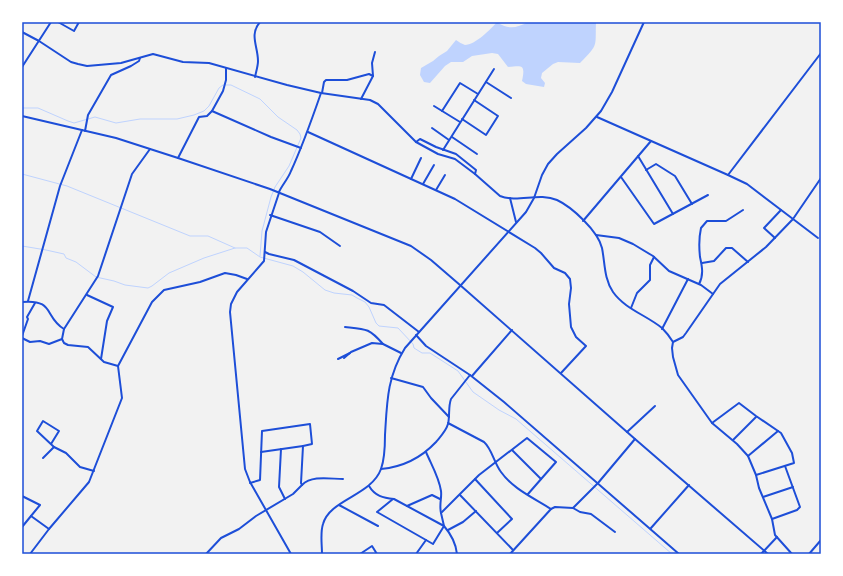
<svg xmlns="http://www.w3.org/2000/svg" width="843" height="576" viewBox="0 0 843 576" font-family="Bitter,serif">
<rect width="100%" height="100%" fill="#f2f2f2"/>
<!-- water -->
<path fill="#bfd3fe" d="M497 22C508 30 517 28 528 22H596C595 47 599 44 580 63L558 62 553 64 542 73 541 78 545 83 544 87 526 84 522 81C526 63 521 66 508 67L498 54 492 53 472 56 463 62H451L445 66 430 83 424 82 420 75 421 68 433 61 439 56 447 51 456 40C459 42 462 44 465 45 475 45 491 29 497 22Z"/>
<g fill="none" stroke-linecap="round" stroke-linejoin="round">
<!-- stream -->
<g stroke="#bfd3fe" stroke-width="1">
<polyline points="226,85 231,85 260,99 278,117 297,130 300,134 301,138 289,166 275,187 271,197 262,231 260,256"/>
<polyline points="22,108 38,108 68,121 74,123 95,117 116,123 140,119 177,119 194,115 204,111 209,106 219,88 223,85"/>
<polyline points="22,174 67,186 190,236 208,236 235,248"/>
<polyline points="22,246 46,250 64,254 66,258 76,262 96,277 114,281 125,285 148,288 152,286 169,273 204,258 235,248 247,248 260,257 293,266 303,272 325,290 334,293 352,295 357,298 365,302 369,307 376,323 379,326 398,328 413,344 414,348 422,353 430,353 458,371 473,392 499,410 516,419 672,554"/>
</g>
<!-- minor -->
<g stroke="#1d4ed8" stroke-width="2">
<polyline points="58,22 74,31 79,22"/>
<path d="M22 32 39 41 71 62 78 64 87 66 121 63 153 54 183 62 209 63 287 85 321 93 370 100 378 104 416 142 420 139 436 147 456 154 476 170 475 174 500 196C518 203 539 192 557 200 572 207 598 231 602 248 605 263 604 279 613 292 625 309 646 315 662 328 666 332 670 337 673 342"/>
<polyline points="373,76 372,63 375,52"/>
<path d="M255 77C256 72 258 66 258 61 258 46 249 35 260 22"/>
<polyline points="486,82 511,98"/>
<polyline points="322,93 324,82 326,80 347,80 369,74 373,76 361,99"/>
<polyline points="434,106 460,122"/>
<polyline points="212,111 271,137 301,148"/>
<polyline points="442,111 460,83 478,94"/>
<polyline points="462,119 486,135 498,116 474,100"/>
<polyline points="432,128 449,140"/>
<polyline points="85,131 88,115 111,75 131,66 139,61 140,58"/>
<polyline points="308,132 455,199 535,248 541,253 554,268 565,273 570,279 571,288 569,304 571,327 576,337 586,346 561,373"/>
<polyline points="452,137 477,154"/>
<polyline points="416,142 438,154 455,159 475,174"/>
<polyline points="443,150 494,69"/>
<polyline points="638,156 673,214"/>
<polyline points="178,158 199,117 207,116 212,111 223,91 226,80 226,68"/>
<polyline points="646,170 656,164 675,176 692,204"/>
<polyline points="728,175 747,184 793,219 766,247 720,284 686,333 683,337 673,342 672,348 673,357 678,375 712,423 737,444 748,456 756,475 759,488 772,519 775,535 792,554"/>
<polyline points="621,177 654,224 708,195"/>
<polyline points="411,179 421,158"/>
<polyline points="423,184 434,165"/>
<polyline points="436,190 445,175"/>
<path d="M279 192C282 185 288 179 291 171 303 145 312 119 321 93"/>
<polyline points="510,198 516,222"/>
<polyline points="270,215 320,232 340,246"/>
<polyline points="583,221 651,141"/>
<polyline points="596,235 619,238 633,244 653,256 669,271 701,285 713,294"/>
<polyline points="775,238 764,228 781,210"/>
<polyline points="818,238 793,219 821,178"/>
<polyline points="265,252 269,254 294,260 353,291 371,303 384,305 419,332"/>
<polyline points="702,263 714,261 726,248 732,248 748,262"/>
<path d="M699 284C704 275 702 266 700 257 699 248 699 237 701 228L707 221H726L743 210"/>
<polyline points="87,295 113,307 107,321 101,359"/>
<polyline points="28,301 60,186 82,130"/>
<path d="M22 302C55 299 44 317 64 329"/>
<polyline points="631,308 637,293 650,280 650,265 654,257"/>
<path d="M345 327C366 329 369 328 383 344"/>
<polyline points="662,329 688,279"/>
<polyline points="416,335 426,346 470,375 504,402 679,554"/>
<polyline points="22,336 28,319 27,317 35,303"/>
<polyline points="22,338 30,342 40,341 49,344 62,339"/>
<polyline points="344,358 351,352 372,343 383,344 401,353"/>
<polyline points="338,359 350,353"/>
<polyline points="118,366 104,362 88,347 68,345 64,343 62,339 64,329 98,276 132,174 150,149"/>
<polyline points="472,376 512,330"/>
<polyline points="391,378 423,387 431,398 449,417"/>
<path d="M448 423 484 442C492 449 494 463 501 472 513 489 534 498 551 509"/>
<polyline points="712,423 739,403 756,416 781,433 792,453 794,463 756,475"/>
<polyline points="627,432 655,406"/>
<polyline points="733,440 756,417"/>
<polyline points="51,444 59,431 43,421 37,431 54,447 66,453 80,467 94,471"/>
<polyline points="281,449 279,487 285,499"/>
<polyline points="512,450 541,479"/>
<polyline points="261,452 303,446"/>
<path d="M426 452C431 464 439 477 441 491 442 498 439 504 441 513"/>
<polyline points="748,456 778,431"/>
<polyline points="43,458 54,447"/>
<path d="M381 469C403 467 421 458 436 442 441 436 446 431 448 424 450 416 448 407 451 399L470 375"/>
<polyline points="475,479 512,519 497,533"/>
<path d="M302 485C312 475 330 479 343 479"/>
<path d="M369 486C375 496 383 498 394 499L444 526 441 513 479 475 527 438 556 462 528 494"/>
<polyline points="460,495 513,550"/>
<polyline points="22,496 40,505 31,516 49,529"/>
<polyline points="763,497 793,487"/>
<path d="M393 499 377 512 433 544 444 526C450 533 456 544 457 554"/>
<polyline points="339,505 378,526"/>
<polyline points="407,506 432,495 440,499"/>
<polyline points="573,508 580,512 591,514 615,532"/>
<polyline points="772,519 797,510 800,507 785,466"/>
<polyline points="22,527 31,516"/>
<polyline points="651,528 689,485"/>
<polyline points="448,530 463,522 476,511"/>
<polyline points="30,554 49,529 89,482 122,398 118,366 152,302 164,290 200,282 225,273 236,275 247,279"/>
<polyline points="206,554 221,538 239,529 256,516 293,494 302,485 301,483 303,446 312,444 310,424 262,431 260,480 250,483"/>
<polyline points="360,554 372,546 377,554"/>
<polyline points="416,554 426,540"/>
<polyline points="510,554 551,509 555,507 573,508 598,483 635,439"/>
<polyline points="761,554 777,537"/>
<polyline points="809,554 821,540"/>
</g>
<!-- tertiary -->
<g stroke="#1d4ed8" stroke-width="2">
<polyline points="22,67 51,22"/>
<polyline points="22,116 116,138 178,158 270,189 411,246 431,260 460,285 635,439 768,554"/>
<polyline points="597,117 728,175 821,53"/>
<polyline points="279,193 266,232 264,261 237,292 231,304 230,312 245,469 250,482 291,554"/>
<path d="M322 554C322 544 320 533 323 524 330 499 371 496 381 469 385 458 385 446 385 435 387 402 387 377 405 348L526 212 534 198 542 175 548 164 557 154 586 128 601 111 612 92 644 22"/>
</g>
</g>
<!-- border -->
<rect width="843" height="576" fill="none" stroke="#ffffff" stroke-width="46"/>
<rect x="23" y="23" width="797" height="530" fill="none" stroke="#1d4ed8" stroke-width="1.5"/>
</svg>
